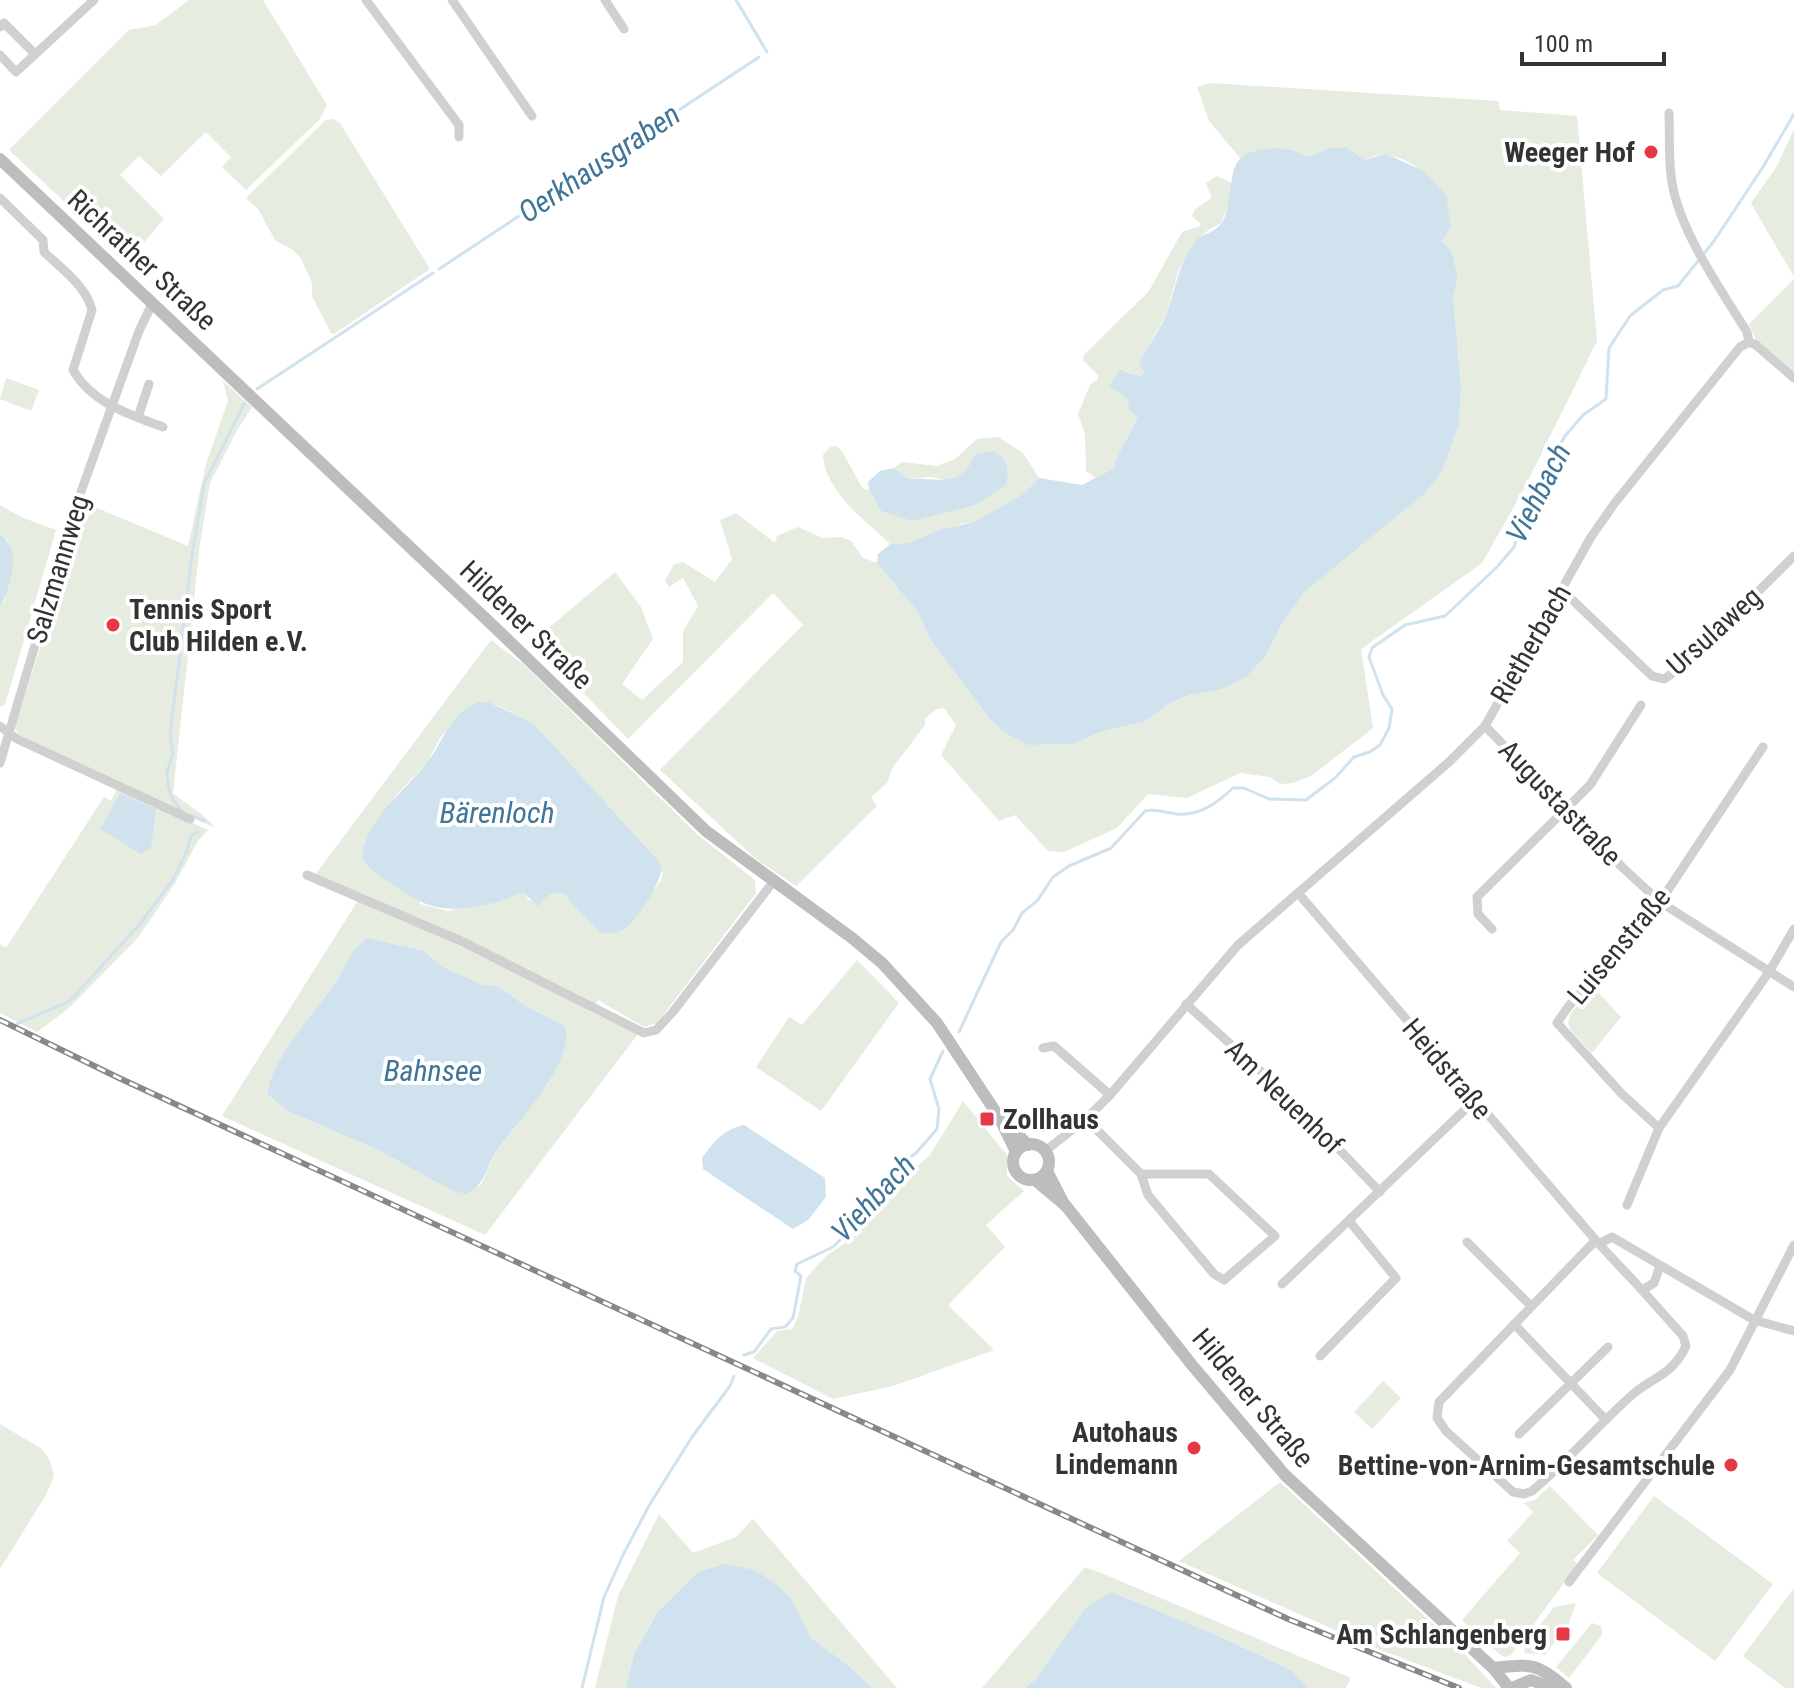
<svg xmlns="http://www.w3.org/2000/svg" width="1794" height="1688" viewBox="0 0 1794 1688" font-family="'Roboto Condensed',sans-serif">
<rect width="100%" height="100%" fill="#fff"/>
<!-- green -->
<g fill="#e6ecdf" fill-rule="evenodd">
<polygon points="189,0 263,0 327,105 320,119 246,190 222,167 231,157 206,132 161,176 139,156 120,175 164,219 128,261 9,150 129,30 156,25"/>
<path d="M1210 83 1498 101 1500 110 1577 116 1597 341 1525 487 1482 563 1361 649 1373 728 1311 776 1293 783 1280 784 1270 777 1240 773 1187 798 1148 794 1117 828 1064 852 1048 851 1015 815 999 821 941 755 956 725 944 708 937 709 925 718V725L893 767 887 783 871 797 877 806 796 886 756 859 660 770 803 625 773 593 628 739 533 641 615 572 641 607 653 639 622 684 642 700 683 662V631L698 606 683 578 669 587 665 581 674 564 683 562 715 582 732 559 720 520 736 513 775 543 777 536 798 527 822 538 841 537 851 541 863 558 877 563 917 611 931 641 990 719 1028 745 1074 744 1100 732 1144 722 1170 703 1189 695 1220 690 1266 655 1283 622 1304 591 1424 493 1442 471 1459 425 1461 385 1453 296 1458 278 1452 252 1442 241 1445 235 1446 194C1430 176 1402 150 1375 156 1371 157 1368 159 1364 160L1346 147 1329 148 1308 157 1252 152 1240 158 1209 121 1197 87Z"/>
<polygon points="333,119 340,123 430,269 334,334 331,333 312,296 312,283 301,258 293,250 275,240 258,209 246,198 326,120"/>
<polygon points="1794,129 1794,277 1751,203 1777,166"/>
<path d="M1217 176 1231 183V198L1221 223 1207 231 1179 269 1166 315 1139 363 1144 372 1141 376 1126 371 1110 386 1127 398 1129 409 1137 416C1131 435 1118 450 1113 469L1096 478 1086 471 1085 434 1078 414 1090 385 1098 379V375L1083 360 1084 355 1149 291 1182 232 1200 226V223L1192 216 1195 209 1212 198 1206 183Z"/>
<polygon points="1794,279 1794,372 1756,340 1749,324"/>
<polygon points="6,378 39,390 31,411 0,399"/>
<path d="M223 381 252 407 236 432 210 483 200 544 173 793C186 805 205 813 215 828L19 735 15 728 85 503 188 546 206 464 228 401Z"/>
<path d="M998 437 1023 453 1039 478 1023 494 974 522 961 524 909 543 890 544C865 520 825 491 823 455L830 447 836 446 842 451 863 489 869 490 881 511 975 505 971 465 961 477 950 481 931 477 908 479 894 468 902 462 937 466 955 459 977 439Z"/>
<polygon points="0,505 21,517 56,530 5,705 0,707 0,606 5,600 8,541 0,533"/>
<path d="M491 640 523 664 698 835 755 880 756 893 657 1023 644 1027 598 1000 589 1011 638 1034 485 1235 222 1116 357 902 359 894 315 875ZM496 705 533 723 663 873 660 882 627 927 601 933 569 901 565 894 555 892 546 895 543 901 529 900 524 893 448 911 420 904 394 797 427 763 440 738 463 711ZM368 938 424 951 443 967 483 985 496 986 505 991 524 1005 565 1026 564 1051 555 1068 547 1085 496 1152 481 1185 453 1191 376 1149 288 1111 268 1095C267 1067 315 1012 332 988 345 970 348 950 368 938Z"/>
<polygon points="117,789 208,830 198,841 174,885 137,939 68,1009 37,1032 0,1013 0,944 6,948 104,797 111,801"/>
<polygon points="857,960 899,1003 821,1111 756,1067 789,1017 802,1025"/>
<polygon points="1593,987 1621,1017 1592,1053 1572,1032 1568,1023 1571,1013"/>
<polygon points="963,1101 1007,1155 1007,1176 1024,1191 986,1225 1005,1247 948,1305 994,1350 893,1386 833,1399 753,1358 777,1331 792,1329 798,1317 806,1278 826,1256 845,1243 878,1201 930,1155"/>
<polygon points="1383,1381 1401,1398 1372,1429 1354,1412"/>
<polygon points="0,1424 42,1449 50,1461 54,1475 47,1493 0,1569"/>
<polygon points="1280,1482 1461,1650 1496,1688 1481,1688 1378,1649 1179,1561"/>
<polygon points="1550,1486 1598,1535 1573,1560 1578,1564 1511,1655 1505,1657 1499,1654 1462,1620 1520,1553 1507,1541 1533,1512 1524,1503 1535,1500"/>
<polygon points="1654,1496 1773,1584 1715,1661 1597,1573"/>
<polygon points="659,1514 693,1553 736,1537 753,1519 897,1688 872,1688 848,1665 811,1638 791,1598 754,1570 657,1613 634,1652 626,1688 595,1688 618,1596"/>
<polygon points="1085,1567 1101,1573 1351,1678 1346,1688 1309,1688 1291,1670 1214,1634 1111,1592 1086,1607 1035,1680 1024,1688 982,1688"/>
<polygon points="1794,1588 1794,1688 1785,1688 1743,1656"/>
<polygon points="1576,1603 1569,1623 1545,1655 1524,1653 1525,1645 1554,1607"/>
<polygon points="1592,1623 1601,1626 1602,1635 1569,1678 1556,1667"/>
</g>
<!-- water -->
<g fill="#cfe2ee">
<path d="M1346 147 1364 160 1386 154 1424 171 1446 194 1451 227 1442 241 1452 252 1458 278 1453 296 1461 385 1459 425 1442 471 1425 493 1304 592 1283 622 1266 655 1247 676 1220 690 1189 695 1170 703 1144 722 1100 732 1074 744 1028 745 1004 732 990 719 931 641 917 611 877 563 878 554 890 544 909 543 939 530 974 522 1023 494 1039 478 1082 485 1113 469C1118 450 1131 435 1137 417L1129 409 1127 398 1109 386 1120 370 1141 376 1144 372 1139 363C1147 347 1159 332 1166 315 1175 291 1178 267 1192 246 1199 234 1213 234 1221 224 1234 207 1226 167 1243 156 1256 148 1282 146 1297 152 1301 154 1304 156 1308 157L1329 148Z"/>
<path d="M992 451C1007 457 1010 470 1006 485L975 505 912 521 881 511 869 490 868 482 880 471 894 468 908 479C937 477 962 490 974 455Z"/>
<path d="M0 533C16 549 15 561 10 581 7 590 6 598 0 606Z"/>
<path d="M478 702H488L533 723 661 864C664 880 640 915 627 927 619 934 611 933 601 933L569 901 565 894C550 890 548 896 538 906L524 893C512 895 501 902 489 904 437 915 425 907 383 878 373 871 360 863 363 850 373 811 406 791 428 761 444 740 450 713 478 702Z"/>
<polygon points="120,793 156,809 151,848 141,854 100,829"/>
<path d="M368 938 424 951 443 967 483 985 496 986 505 991 524 1005 565 1026C576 1061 518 1121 498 1149 485 1168 488 1181 467 1194L453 1191 376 1149 288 1111 268 1095C267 1066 314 1012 332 988 345 970 348 950 368 938Z"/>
<path d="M744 1125 825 1178 826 1197 808 1220 793 1229 703 1169 702 1158C713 1142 724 1129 744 1125Z"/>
<polygon points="725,1564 754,1570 776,1584 791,1598 811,1638 848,1665 872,1688 626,1688 634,1653 657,1613 698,1572"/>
<polygon points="1111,1592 1214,1634 1291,1670 1309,1688 1024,1688 1035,1680 1086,1607"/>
</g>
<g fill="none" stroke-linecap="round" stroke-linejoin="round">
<!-- stream -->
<g stroke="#cfe2ee" stroke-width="3">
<polyline points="736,0 767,52"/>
<polyline points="439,269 759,57"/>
<polyline points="257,389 433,273"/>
<polyline points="182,811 173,800 168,787 167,771 173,755 170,735 192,555 204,484 244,404"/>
<polyline points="192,816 204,821"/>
<polyline points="17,1024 70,1001 139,925 172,881 187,851 191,835 198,832"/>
<path d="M959 1032 1001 942 1013 930 1022 913 1037 901 1053 877 1069 866 1111 848 1145 811C1158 808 1165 813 1177 814 1200 816 1217 803 1233 788H1244L1269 799 1306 800 1335 778 1354 757 1370 752 1380 745 1389 728 1392 709 1383 695 1369 657 1372 648 1405 625 1445 616 1497 567 1514 547 1526 512 1535 501 1540 481 1565 436 1583 415 1606 399 1609 348 1630 316 1663 290 1678 286 1714 241 1763 167 1794 114"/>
<polyline points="744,1355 754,1352 771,1329 785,1327 793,1318 801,1276 795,1271 797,1264 833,1247 840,1240 869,1199 891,1181 895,1170 917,1152 937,1129 939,1109 930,1079 943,1051"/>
<polyline points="582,1688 604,1597 624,1553 650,1504 692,1437 730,1386 734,1376"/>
</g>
<!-- minor -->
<g stroke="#d0d0d0" stroke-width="9">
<polyline points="366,0 459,125 459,137"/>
<polyline points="452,0 532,116"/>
<polyline points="605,0 624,29"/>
<polyline points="0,27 4,23 35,54"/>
<polyline points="0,55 16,72 94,0"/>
<path d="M0 198 43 240 44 252C62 269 86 286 92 310L73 370C92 403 128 414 163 427"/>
<polyline points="1749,342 1756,345 1794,378"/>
<polyline points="138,417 149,384"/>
<polyline points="1562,590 1652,676 1664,679 1683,666 1794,556"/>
<polyline points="0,726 17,739 190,819"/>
<polyline points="1485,726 1622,867 1660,902 1794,987"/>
<polyline points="0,763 78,500 139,331 152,304"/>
<polyline points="307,875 461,941 644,1033 656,1030 672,1013 773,882"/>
<polyline points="1298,893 1599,1244 1612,1237 1754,1320 1794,1331"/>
<polyline points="1492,929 1478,914 1477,897 1590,785 1641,705"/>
<polyline points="1186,1004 1287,1095 1380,1192"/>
<polyline points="1043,1048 1054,1046 1110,1095"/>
<polyline points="1086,1119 1141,1174 1148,1195 1214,1274 1224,1280 1275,1236 1209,1174 1141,1174"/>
<polyline points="1659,1128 1622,1094 1557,1023 1568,1007 1660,902 1763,747"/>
<path d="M1045 1151 1086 1119 1110 1095 1238 945 1449 762 1485 726 1591 537 1614 504 1740 347 1749 342 1747 332C1721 290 1679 230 1672 182 1668 160 1670 136 1669 113"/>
<polyline points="1627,1205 1659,1128 1769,972 1794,929"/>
<path d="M1595 1241 1439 1402 1437 1418 1446 1431 1513 1492 1524 1494 1532 1491C1568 1461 1597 1426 1632 1395 1652 1377 1672 1376 1686 1346L1683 1336 1642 1290"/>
<polyline points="1467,1242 1531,1306"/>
<polyline points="1599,1244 1642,1290 1654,1283 1660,1266"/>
<polyline points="1282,1284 1474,1101"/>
<polyline points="1514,1324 1606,1420"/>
<polyline points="1320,1356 1396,1278 1350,1222"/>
<polyline points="1519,1434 1608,1347"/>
<polyline points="1569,1582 1730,1370 1794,1245"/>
</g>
<!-- secondary -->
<g stroke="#bdbdbd" stroke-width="12">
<polyline points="0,159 507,639 706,831 852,938 882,963 937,1023 999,1117 1016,1152"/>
<polyline points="1002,1119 1028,1145"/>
<circle cx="1031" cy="1162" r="18"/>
<polyline points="1047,1171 1064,1204"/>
<polyline points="1035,1180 1066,1206 1192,1365 1285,1475 1493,1668 1509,1688"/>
<path d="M1493 1668C1531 1664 1536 1662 1566 1688"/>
<polyline points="1512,1688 1531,1680 1552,1688"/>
</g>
<defs>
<polyline id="rail" points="0,1020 119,1078 1288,1619 1459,1688"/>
</defs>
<!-- rail casing -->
<use href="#rail" stroke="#888" stroke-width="6"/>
<!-- rail -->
<use href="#rail" stroke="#fff" stroke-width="3" stroke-dasharray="9" stroke-linecap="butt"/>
</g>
<!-- markers -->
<g fill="#e63946" stroke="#fff" stroke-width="3">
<circle cx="1651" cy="152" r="8"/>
<circle cx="113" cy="625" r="8"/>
<rect x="979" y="1111" width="16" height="16" rx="4"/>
<circle cx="1194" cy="1448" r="8"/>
<circle cx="1731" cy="1465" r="8"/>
<rect x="1555" y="1626" width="16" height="16" rx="4"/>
</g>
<g text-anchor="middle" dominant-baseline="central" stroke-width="8" stroke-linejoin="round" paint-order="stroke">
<!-- poi labels -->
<g font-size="28" font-weight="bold" fill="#333" stroke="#fff" text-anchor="end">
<text x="1635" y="152">Weeger Hof</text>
<text x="129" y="609" text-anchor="start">Tennis Sport<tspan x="129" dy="32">Club Hilden e.V.</tspan></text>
<text x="1003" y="1119" text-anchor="start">Zollhaus</text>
<text x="1178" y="1432">Autohaus<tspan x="1178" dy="32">Lindemann</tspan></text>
<text x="1715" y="1465">Bettine-von-Arnim-Gesamtschule</text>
<text x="1547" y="1634">Am Schlangenberg</text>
</g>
<!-- street labels -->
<g font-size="28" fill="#333" stroke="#fff">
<text transform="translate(142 260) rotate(43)">Richrather Straße</text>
<text transform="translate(58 569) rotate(-73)">Salzmannweg</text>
<text transform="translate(526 625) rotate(44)">Hildener Straße</text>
<text transform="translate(1714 631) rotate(-42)">Ursulaweg</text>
<text transform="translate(1531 644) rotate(-60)">Rietherbach</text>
<text transform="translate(1560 803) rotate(46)">Augustastraße</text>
<text transform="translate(1619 946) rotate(-50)">Luisenstraße</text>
<text transform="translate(1447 1069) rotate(50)">Heidstraße</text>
<text transform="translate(1284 1097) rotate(44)">Am Neuenhof</text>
<text transform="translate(1253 1398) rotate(50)">Hildener Straße</text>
</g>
<!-- water labels -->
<g font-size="30" font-style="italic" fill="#3f7597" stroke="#fff">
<text transform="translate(599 163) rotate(-34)">Oerkhausgraben</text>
<text transform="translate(1538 493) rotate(-63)">Viehbach</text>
<text x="497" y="812">Bärenloch</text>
<text x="433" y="1070">Bahnsee</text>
<text transform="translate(873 1198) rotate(-47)">Viehbach</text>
</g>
</g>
<!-- scale -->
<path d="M1522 52v12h142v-12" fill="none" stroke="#333333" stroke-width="4"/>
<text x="1534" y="52" font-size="24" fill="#333333" stroke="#ffffff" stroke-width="6" paint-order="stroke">100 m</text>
</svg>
